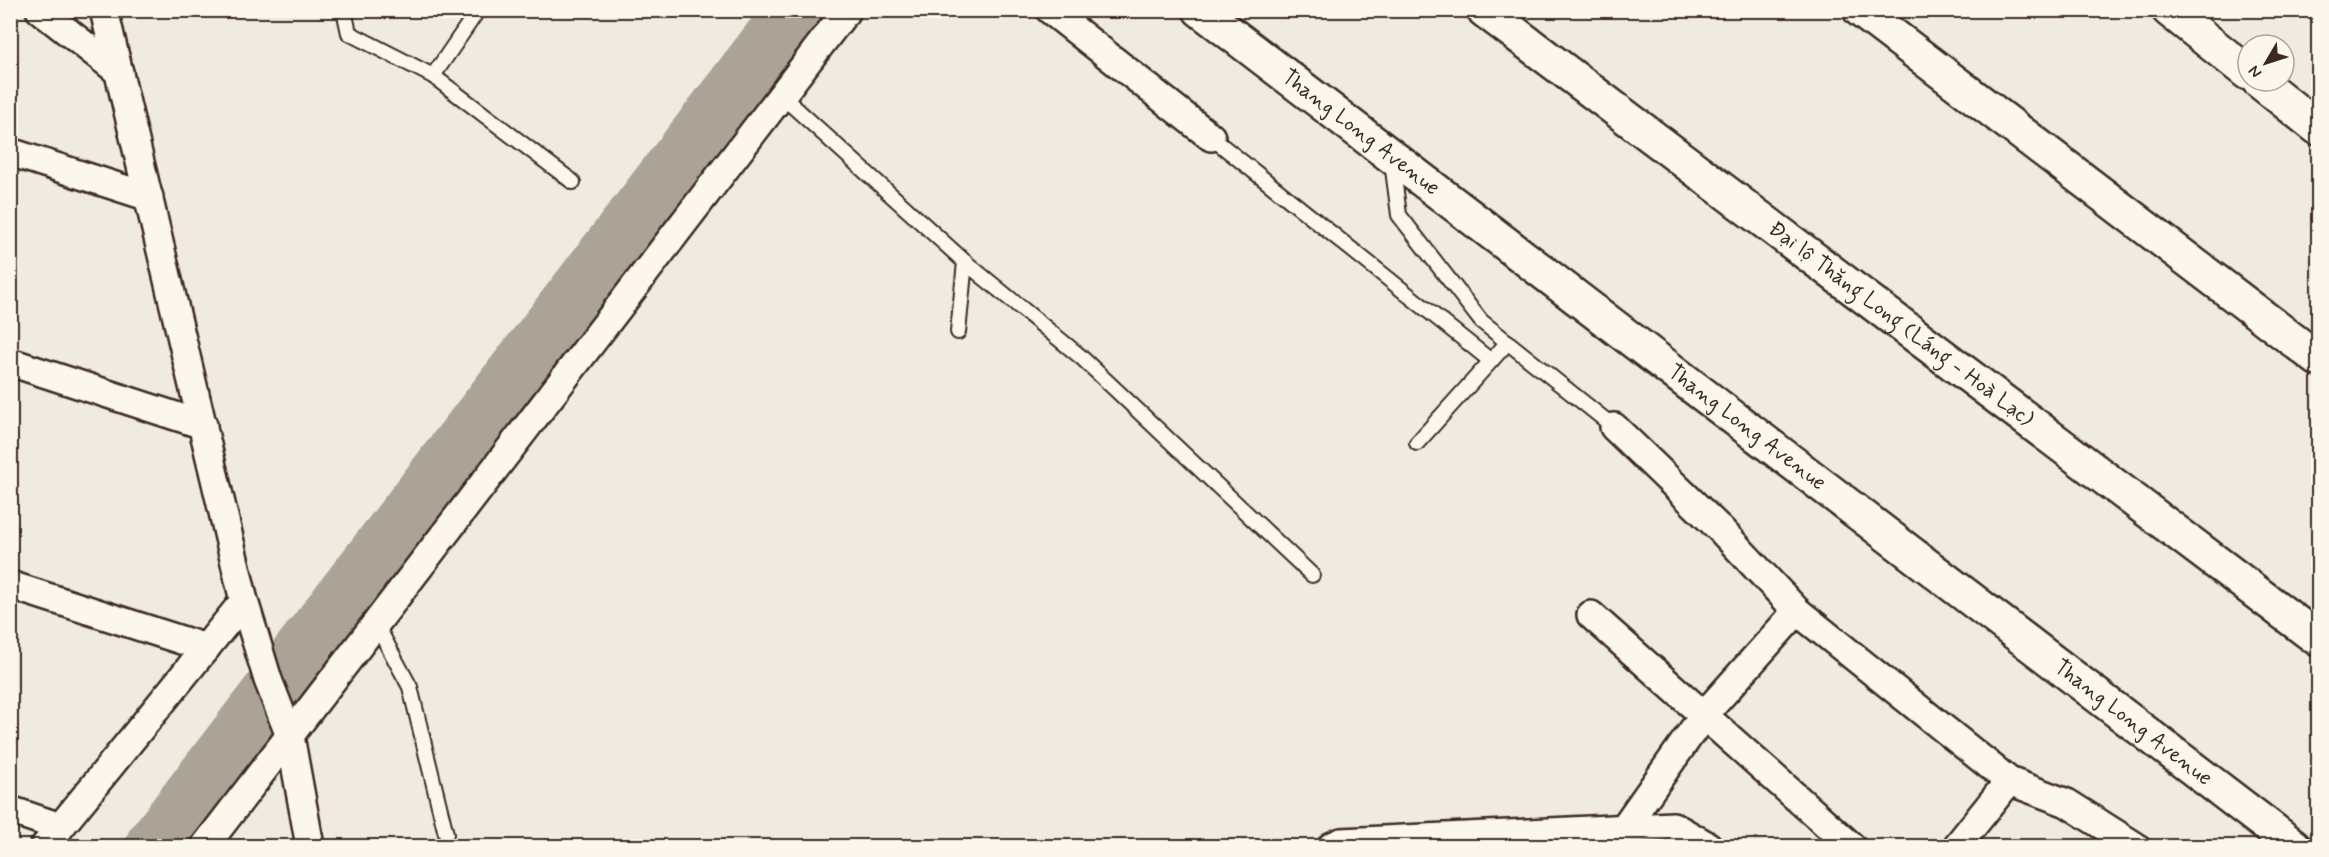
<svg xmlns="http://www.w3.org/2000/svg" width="2329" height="857" viewBox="0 0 2329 857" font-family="Mynerve,sans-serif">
<rect width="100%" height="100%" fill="#f0ebe0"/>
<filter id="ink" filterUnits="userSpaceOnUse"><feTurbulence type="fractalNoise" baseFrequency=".0167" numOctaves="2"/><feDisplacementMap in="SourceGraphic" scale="12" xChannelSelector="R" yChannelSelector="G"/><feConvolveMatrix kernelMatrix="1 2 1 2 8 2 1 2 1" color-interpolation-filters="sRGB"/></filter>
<g filter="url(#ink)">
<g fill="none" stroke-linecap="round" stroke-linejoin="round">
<!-- river -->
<polyline stroke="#aca397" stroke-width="62" points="156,846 797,10"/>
<defs>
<g id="lane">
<polyline points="344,10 349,33 433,76 573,182"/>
<polyline points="433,76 478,10"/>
<polyline points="783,97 965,262 958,332"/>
<polyline points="1211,137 1491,361"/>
<polyline points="1392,162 1399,215 1481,321 1614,427"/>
<polyline points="965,262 1081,357 1312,575"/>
<polyline points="1417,443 1508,342"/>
<polyline points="376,624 410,687 446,834"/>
</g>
<g id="street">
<polyline points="40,10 119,72"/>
<polyline points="104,10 244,601 268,680 290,736 310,846"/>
<polyline points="1050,10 1211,137"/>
<polyline points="10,152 149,197"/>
<polyline points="10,362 203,425"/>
<polyline points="1614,427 1721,530 1797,611 2009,781 2067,803 2135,846"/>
<polyline points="10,585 206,648"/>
<polyline points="1591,615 1851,846"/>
<polyline points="10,810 60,827"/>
<polyline points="1624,828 1703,716 1797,611"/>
<polyline points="45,846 244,601"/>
<polyline points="205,846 847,10"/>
<polyline points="1332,846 1341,842 1673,826 1708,846"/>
<polyline points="1957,846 2009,781"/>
</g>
<g id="primary">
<path id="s1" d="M1200 10 2294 846"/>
<polyline points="2169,10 2248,73"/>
<polyline points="2259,81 2318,128"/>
</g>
<g id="highway">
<path id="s2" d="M1484 10 2318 639"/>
<polyline points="1860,10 2318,359"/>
</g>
</defs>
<!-- lane casing -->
<use href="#lane" stroke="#3b2a1e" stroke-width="18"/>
<!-- street casing -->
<use href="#street" stroke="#3b2a1e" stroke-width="32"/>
<!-- primary casing -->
<use href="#primary" stroke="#3b2a1e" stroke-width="38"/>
<!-- highway casing -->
<use href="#highway" stroke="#3b2a1e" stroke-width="38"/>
<!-- lane -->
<use href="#lane" stroke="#fbf7ec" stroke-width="14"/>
<!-- street -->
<use href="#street" stroke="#fbf7ec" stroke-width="27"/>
<!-- primary -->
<use href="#primary" stroke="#fbf7ec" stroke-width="33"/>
<!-- highway -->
<use href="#highway" stroke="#fbf7ec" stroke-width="33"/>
</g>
</g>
<g text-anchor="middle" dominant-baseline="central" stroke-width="5" stroke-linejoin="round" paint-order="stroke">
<!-- street labels -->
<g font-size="22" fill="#3b2a1e" stroke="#fbf7ec">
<text stroke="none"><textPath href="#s1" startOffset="202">Thang Long Avenue</textPath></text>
<text stroke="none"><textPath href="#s2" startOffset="522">Đại lộ Thăng Long (Láng - Hoà Lạc)</textPath></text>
<text stroke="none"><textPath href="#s1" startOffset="688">Thang Long Avenue</textPath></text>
<text stroke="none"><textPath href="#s1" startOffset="1174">Thang Long Avenue</textPath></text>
</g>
</g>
<!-- margin -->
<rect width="2329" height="857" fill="none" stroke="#fbf7ec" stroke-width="36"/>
<rect x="18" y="18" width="2293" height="821" fill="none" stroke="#3b2a1e" stroke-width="2" filter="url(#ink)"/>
<!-- north arrow -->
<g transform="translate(2266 63) rotate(231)"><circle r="28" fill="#fbf7ec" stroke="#aea59a" stroke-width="1.5"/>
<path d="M0-4.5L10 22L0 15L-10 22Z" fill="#3b2a1e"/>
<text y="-9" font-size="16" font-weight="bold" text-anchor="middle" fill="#3b2a1e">N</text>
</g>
</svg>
